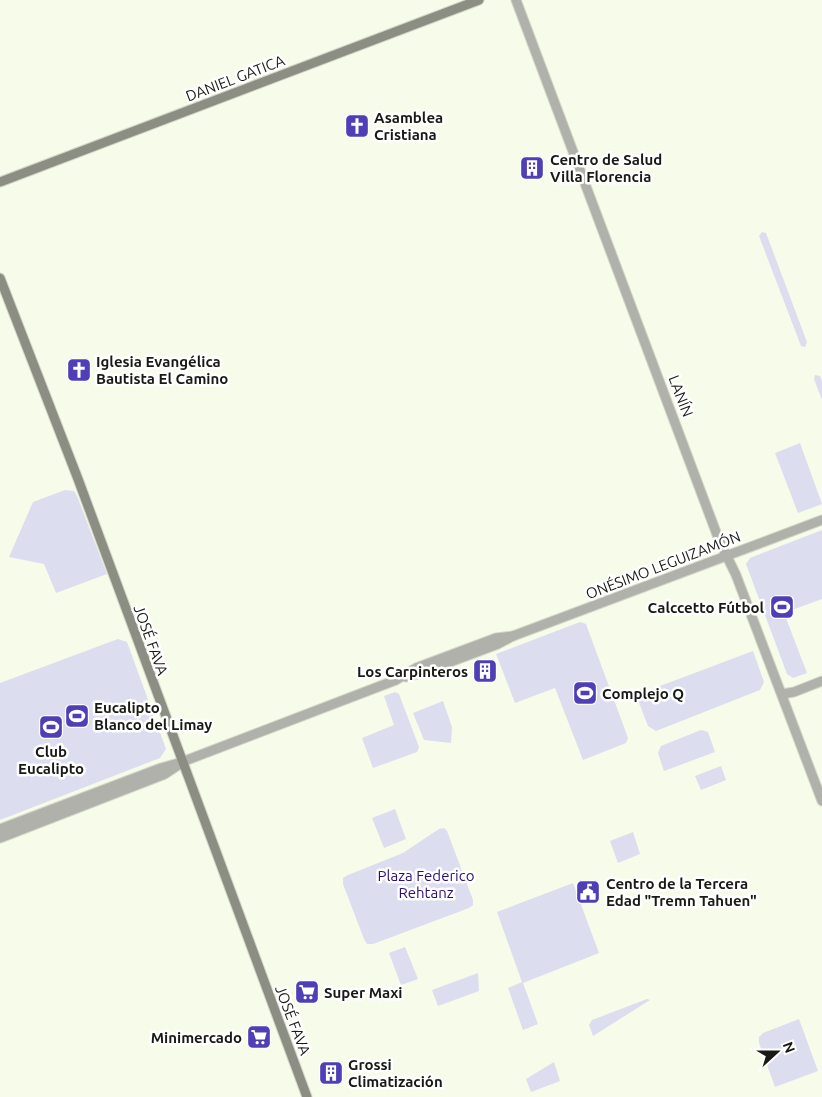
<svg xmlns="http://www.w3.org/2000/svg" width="822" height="1097" viewBox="0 0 822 1097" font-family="Ubuntu,sans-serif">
<rect width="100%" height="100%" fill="#f7fbea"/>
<!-- green -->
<g fill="#dcddef">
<polygon points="762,232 766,233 807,342 805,347 801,346 759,236"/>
<polygon points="815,375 820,376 822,381 822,400 814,379"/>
<polygon points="800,443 822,504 798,513 775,453"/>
<polygon points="65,490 74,491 77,496 107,574 56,593 44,564 9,557 33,502"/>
<polygon points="822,530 822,599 784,613 807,673 793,678 787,674 746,564 750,558"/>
<polygon points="580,622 586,624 628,738 626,743 583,760 555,688 515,703 496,654"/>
<polygon points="118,639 127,642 166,749 160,758 0,820 0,683"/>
<polygon points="753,651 764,682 760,690 656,731 648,726 636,695"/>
<polygon points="395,692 399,694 419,747 417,752 373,768 362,738 394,725 384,696"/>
<polygon points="443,701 452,727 451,743 424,740 413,713"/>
<polygon points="701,730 708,732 715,752 664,771 658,753 661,746"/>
<polygon points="721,766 726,780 701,790 695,776"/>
<polygon points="395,809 406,839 384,848 372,818"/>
<polygon points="444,828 447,831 473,900 473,905 469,908 373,944 367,944 364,939 343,884 343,878 348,875 403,853 439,829"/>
<polygon points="633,832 640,854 618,863 610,841"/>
<polygon points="573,883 599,953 523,983 538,1024 523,1030 508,988 522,982 497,912"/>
<polygon points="405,947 418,979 401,985 389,953"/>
<polygon points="478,973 479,991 438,1006 432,990"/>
<polygon points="647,999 650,1000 593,1036 589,1025 592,1020"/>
<polygon points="799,1019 818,1071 775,1087 759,1043 759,1037 763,1033"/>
<polygon points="554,1062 560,1081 531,1092 526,1079"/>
</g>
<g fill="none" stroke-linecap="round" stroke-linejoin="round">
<defs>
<g id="tertiary">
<polyline points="516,0 719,540 736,575 822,801"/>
<polyline points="406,677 418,674 498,644 513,636 822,520"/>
<polyline points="782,694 794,692 822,681"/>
<polyline points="0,829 161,768 182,762 396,680 416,668 496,638 513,636"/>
<polyline points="0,838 165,774 180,764"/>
</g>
<g id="secondary">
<polyline points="0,182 479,0"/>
<polyline points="0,278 78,479 307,1097"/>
</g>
</defs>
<!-- tertiary casing -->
<use href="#tertiary" stroke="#d3d7c8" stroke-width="11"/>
<!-- secondary casing -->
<use href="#secondary" stroke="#d3d7c8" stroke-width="11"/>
<!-- tertiary -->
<use href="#tertiary" stroke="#afb1aa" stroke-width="9"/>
<!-- secondary -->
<use href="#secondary" stroke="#8c8e84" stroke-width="9"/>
</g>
<!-- icons -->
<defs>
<symbol id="church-square" viewBox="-11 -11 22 22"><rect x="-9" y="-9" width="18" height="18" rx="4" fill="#4f3fb6" stroke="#fff"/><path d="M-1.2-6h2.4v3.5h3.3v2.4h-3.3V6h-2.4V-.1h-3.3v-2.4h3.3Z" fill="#fff"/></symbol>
<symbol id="building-square" viewBox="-11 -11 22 22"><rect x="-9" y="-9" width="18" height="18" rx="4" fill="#4f3fb6" stroke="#fff"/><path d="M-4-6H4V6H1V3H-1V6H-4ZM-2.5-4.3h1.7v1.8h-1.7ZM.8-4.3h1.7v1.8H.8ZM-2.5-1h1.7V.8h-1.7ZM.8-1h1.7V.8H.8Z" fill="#fff"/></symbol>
<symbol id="stadium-square" viewBox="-11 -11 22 22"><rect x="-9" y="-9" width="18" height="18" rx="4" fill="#4f3fb6" stroke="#fff"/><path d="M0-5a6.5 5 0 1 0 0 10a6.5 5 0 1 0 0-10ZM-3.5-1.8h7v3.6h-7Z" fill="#fff"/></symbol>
<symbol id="civic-square" viewBox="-11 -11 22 22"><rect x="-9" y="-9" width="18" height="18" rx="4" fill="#4f3fb6" stroke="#fff"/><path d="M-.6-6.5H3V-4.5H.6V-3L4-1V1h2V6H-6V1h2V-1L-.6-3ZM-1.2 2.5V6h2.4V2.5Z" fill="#fff"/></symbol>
<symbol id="supermarket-square" viewBox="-11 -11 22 22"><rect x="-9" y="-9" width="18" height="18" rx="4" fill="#4f3fb6" stroke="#fff"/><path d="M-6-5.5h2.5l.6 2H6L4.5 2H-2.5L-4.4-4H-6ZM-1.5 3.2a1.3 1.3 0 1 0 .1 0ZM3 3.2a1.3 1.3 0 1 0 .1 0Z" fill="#fff"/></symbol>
</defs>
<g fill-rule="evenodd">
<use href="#church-square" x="343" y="112" width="28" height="28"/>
<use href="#building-square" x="518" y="154" width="28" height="28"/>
<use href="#church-square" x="65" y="356" width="28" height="28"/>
<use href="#stadium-square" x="768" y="593" width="28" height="28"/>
<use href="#building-square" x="471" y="657" width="28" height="28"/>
<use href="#stadium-square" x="571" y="679" width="28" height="28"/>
<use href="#stadium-square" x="63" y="702" width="28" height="28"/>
<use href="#stadium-square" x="37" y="713" width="28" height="28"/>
<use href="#civic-square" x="574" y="878" width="28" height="28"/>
<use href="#supermarket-square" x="293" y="978" width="28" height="28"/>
<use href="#supermarket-square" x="245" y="1023" width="28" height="28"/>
<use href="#building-square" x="317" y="1059" width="28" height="28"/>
</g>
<g text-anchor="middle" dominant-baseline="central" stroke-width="5" stroke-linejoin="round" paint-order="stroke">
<!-- street labels -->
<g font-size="15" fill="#191a15" stroke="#fff">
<text transform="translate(235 78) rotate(-21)">DANIEL GATICA</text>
<text transform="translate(681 396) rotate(69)">LANÍN</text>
<text transform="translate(663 565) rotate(-21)">ONÉSIMO LEGUIZAMÓN</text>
<text transform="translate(151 640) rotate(70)">JOSÉ FAVA</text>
<text transform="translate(293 1020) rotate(69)">JOSÉ FAVA</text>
</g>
<!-- poi labels -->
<g font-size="15" font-weight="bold" fill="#191a15" stroke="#fff" text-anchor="start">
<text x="374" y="117">Asamblea<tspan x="374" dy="17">Cristiana</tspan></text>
<text x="550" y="159">Centro de Salud<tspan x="550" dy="17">Villa Florencia</tspan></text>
<text x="96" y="361">Iglesia Evangélica<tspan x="96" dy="17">Bautista El Camino</tspan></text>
<text x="764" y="607" text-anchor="end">Calccetto Fútbol</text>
<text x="468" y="671" text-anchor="end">Los Carpinteros</text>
<text x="602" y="693">Complejo Q</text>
<text x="94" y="707">Eucalipto<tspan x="94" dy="17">Blanco del Limay</tspan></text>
<text x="51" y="751" text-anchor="middle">Club<tspan x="51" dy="17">Eucalipto</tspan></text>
<text x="606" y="883">Centro de la Tercera<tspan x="606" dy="17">Edad "Tremn Tahuen"</tspan></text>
<text x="324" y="992">Super Maxi</text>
<text x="242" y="1037" text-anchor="end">Minimercado</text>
<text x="348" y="1064">Grossi<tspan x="348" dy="17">Climatización</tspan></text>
</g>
<!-- park labels -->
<g font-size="15" fill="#290f75" stroke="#fff">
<text x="426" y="875">Plaza Federico<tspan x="426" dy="17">Rehtanz</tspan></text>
</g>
</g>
<!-- north arrow -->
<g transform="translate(777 1052) rotate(69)" stroke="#ffffff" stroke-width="4" paint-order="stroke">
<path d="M0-4L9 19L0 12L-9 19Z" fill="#191a15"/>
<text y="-8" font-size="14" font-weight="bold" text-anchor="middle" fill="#191a15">N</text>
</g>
</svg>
